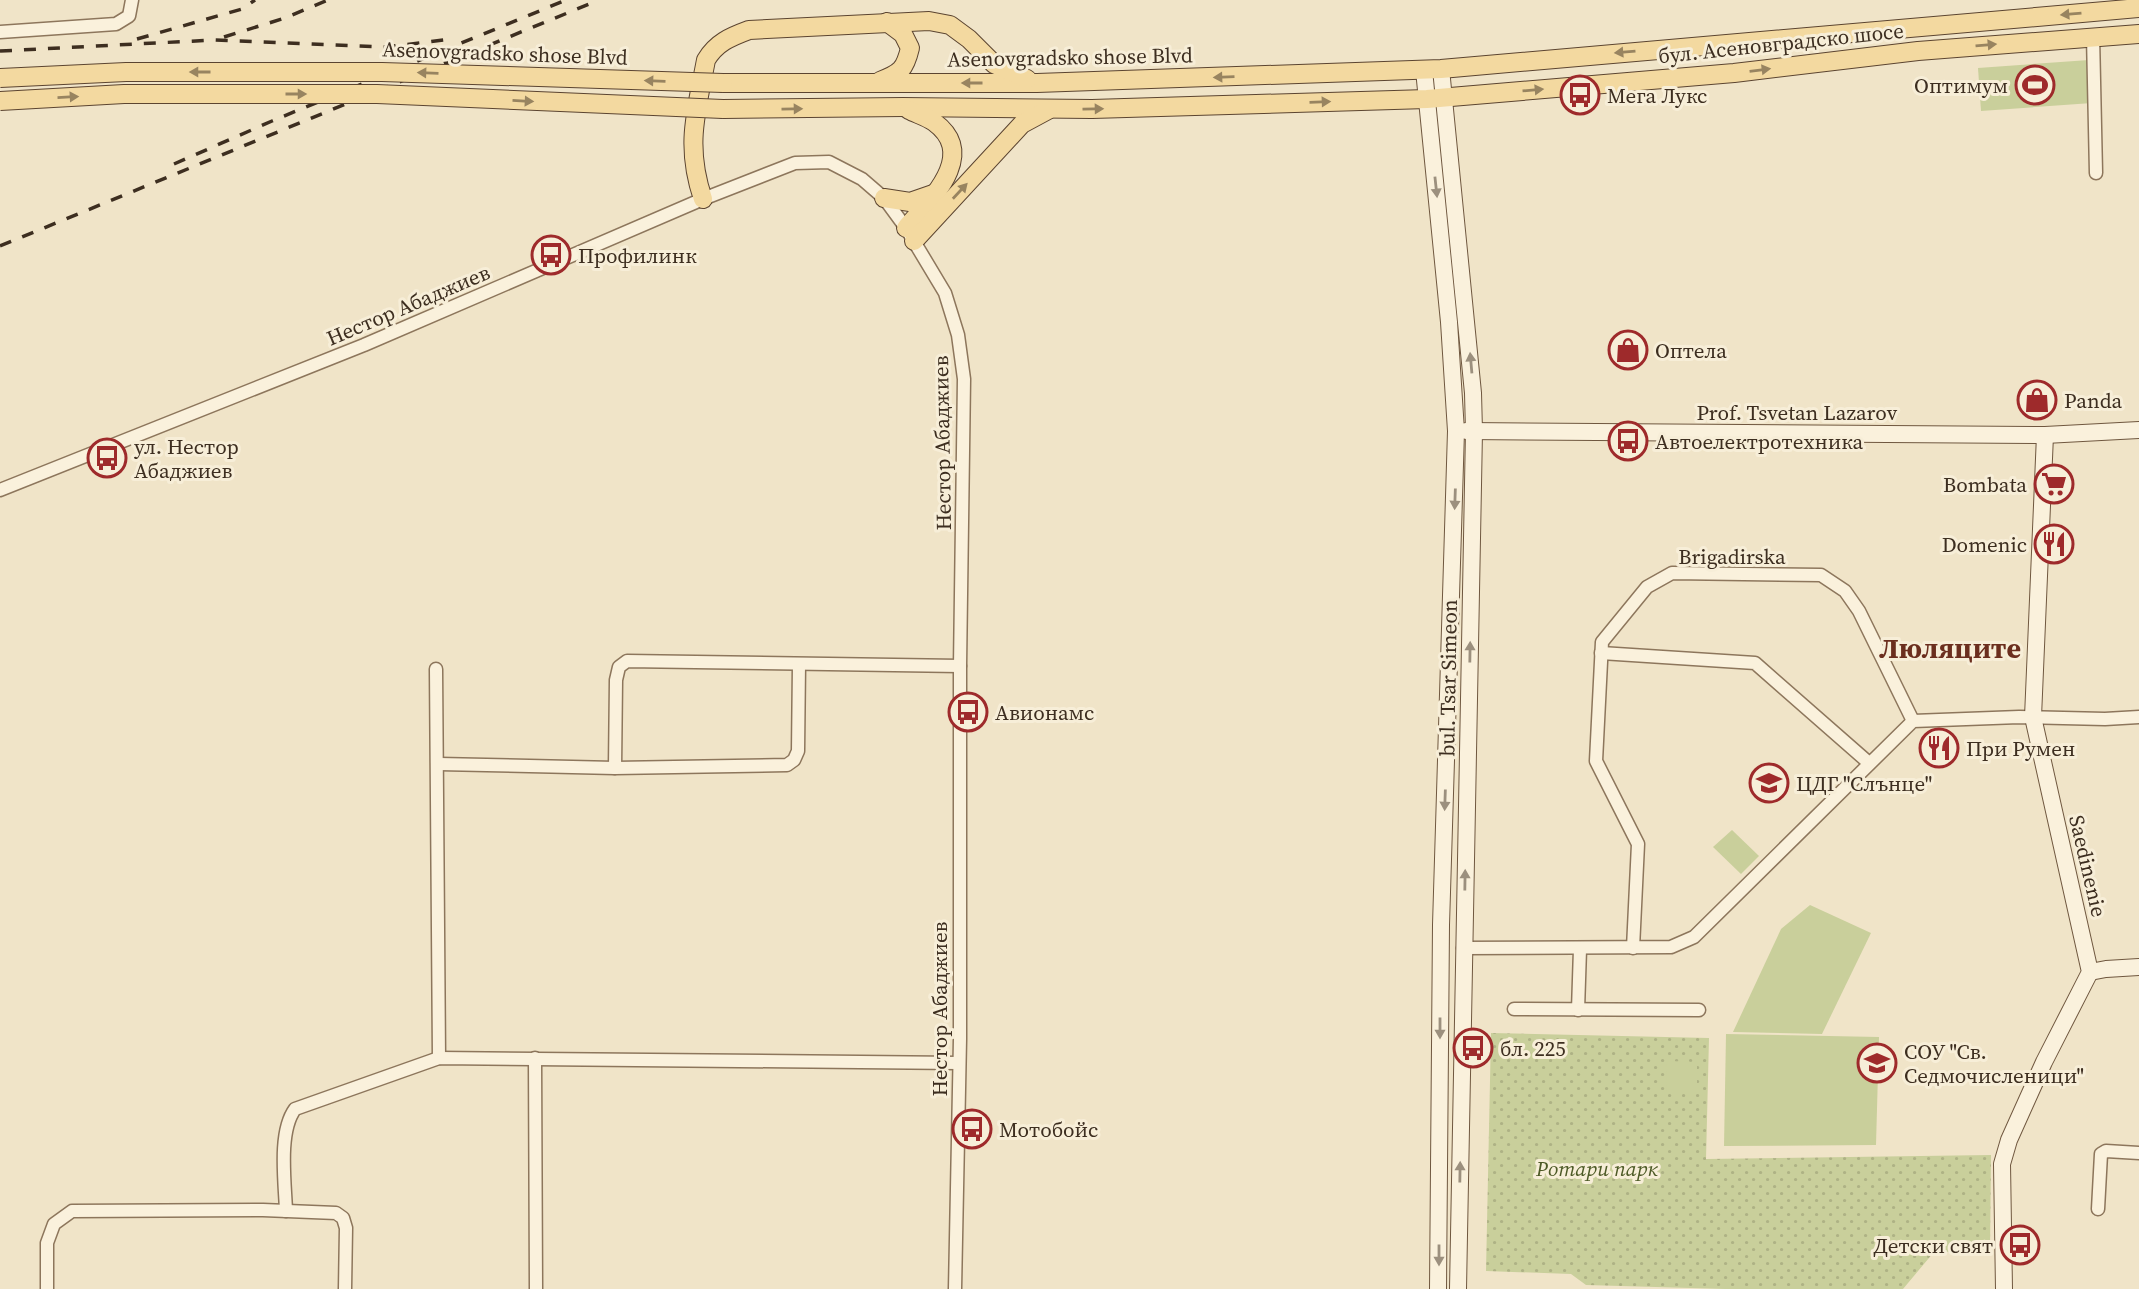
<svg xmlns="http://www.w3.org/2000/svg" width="2139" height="1289" viewBox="0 0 2139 1289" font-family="'Source Serif 4',serif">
<defs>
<pattern id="park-dots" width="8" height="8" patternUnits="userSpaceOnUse" patternTransform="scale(1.75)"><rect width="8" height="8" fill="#c9cf9b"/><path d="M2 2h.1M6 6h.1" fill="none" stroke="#aeb285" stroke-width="1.8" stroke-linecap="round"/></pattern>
</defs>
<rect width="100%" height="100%" fill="#f0e4c8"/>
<!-- park -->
<polygon fill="url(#park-dots)" points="1491,1033 1709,1038 1706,1159 1991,1155 1990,1251 1934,1252 1903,1289 1725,1289 1586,1285 1571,1274 1486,1271"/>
<!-- pitch -->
<g fill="#c9cf9b">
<polygon points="2089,60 2092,103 1981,111 1978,68"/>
<polygon points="1732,830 1759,856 1741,874 1713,847"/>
<polygon points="1810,905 1871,933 1822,1034 1733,1032 1781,929"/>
<polygon points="1726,1034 1879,1037 1876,1145 1724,1146"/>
<polygon points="1667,1061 1697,1062 1697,1092 1666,1092"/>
</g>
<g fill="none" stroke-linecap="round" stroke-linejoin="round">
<defs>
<g id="street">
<polyline points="0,32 116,24 129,16 132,0"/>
<polyline points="2093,36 2096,173"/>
<polyline points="0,490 364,345 703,199 795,163 829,162 862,179 884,198 906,228 945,293 958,335 964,379 960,666 960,1039 955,1289"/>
<polyline points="1601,653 1755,663 1869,763"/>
<polyline points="436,669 439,1058"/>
<polyline points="439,764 615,768 787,765 794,760 798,751 799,665"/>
<polyline points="615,768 616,680 619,667 627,661 960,666"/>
<polyline points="1463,948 1671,947 1694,937 1913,721 2019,717 2105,719 2139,717"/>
<polyline points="1633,948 1638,844 1596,761 1602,642 1647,587 1672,573 1821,575 1845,591 1859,611 1913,721"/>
<polyline points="1514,1009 1699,1010"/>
<polyline points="1578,1010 1580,949"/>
<polyline points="535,1058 536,1289"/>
<polyline points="2098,1209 2101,1154 2106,1151 2139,1153"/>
<path d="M286 1211C285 1182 278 1132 295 1109L439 1058 959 1063"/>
<polyline points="47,1289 47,1243 54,1224 72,1211 263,1210 336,1213 343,1218 346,1228 345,1289"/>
</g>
<g id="secondary">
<polyline points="1441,69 1473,393 1474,431 1458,1289"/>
<polyline points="1424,70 1449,322 1456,431 1441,925 1438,1289"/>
<polyline points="1466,431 2045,435 2139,430"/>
<polyline points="2090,972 2106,969 2139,967"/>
<polyline points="2004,1289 2002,1164 2009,1140 2044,1062 2090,972 2033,717 2045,435"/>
</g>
<g id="primary">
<path d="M880 81C901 73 905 69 910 48L903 34 887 22"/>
<polyline points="723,83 1037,83 1441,69 2139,8"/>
<polyline points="723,109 903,107 1092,109 1427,99 1734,73 1918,51 2139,34"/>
<polyline points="884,198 910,202 936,193"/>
<path d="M703 199C685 146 696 113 706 60 716 43 730 37 749 30L929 21 950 25 969 39 994 64 1027 79"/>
<path d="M906 228C930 200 979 155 934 122 927 117 917 114 909 110"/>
<polyline points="914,241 1022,124 1048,110"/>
</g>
</defs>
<!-- street casing -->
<use href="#street" stroke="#8d765c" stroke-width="15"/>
<!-- secondary casing -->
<use href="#secondary" stroke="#6f573f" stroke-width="18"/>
<!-- primary casing -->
<use href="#primary" stroke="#5b4430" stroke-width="20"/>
<!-- street -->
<use href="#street" stroke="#faf1dc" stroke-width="12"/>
<!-- secondary -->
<use href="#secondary" stroke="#faf1dc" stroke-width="16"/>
<!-- primary -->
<use href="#primary" stroke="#f3d9a0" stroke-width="18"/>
<!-- rail -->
<g stroke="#3d2e20" stroke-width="3.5" stroke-dasharray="12 12" stroke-linecap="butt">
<polyline points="224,37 285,18 328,0"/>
<polyline points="137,39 242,9 255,0"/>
<polyline points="0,51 214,40 386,47 452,39"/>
<polyline points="174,164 272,121 566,0"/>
<polyline points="0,246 599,0"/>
</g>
<defs>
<g id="primary-bridge">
<polyline points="0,78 126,72 382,72 723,83"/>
<polyline points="0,101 124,94 377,94 723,109"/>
</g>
</defs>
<!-- primary-bridge casing -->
<use href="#primary-bridge" stroke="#5b4430" stroke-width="20" stroke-linecap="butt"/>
<!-- primary-bridge -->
<use href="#primary-bridge" stroke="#f3d9a0" stroke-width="18"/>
</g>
<!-- one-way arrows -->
<defs><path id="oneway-solid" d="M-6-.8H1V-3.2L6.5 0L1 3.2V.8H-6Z" transform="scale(1.75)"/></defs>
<g fill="#988460">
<use href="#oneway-solid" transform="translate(2071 14) rotate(175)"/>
<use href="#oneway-solid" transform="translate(1986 45) rotate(-5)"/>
<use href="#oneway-solid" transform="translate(1625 52) rotate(175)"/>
<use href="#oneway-solid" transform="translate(1760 70) rotate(-7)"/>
<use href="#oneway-solid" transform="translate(200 72) rotate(180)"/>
<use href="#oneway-solid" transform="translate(428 73) rotate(-178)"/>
<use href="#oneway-solid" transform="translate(1224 77) rotate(178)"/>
<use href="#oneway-solid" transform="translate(655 81) rotate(-178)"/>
<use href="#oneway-solid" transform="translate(972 83) rotate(-180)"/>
<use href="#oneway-solid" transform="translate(1533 90) rotate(-5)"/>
<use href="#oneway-solid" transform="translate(296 94)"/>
<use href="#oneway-solid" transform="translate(68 97) rotate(-3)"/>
<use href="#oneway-solid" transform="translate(523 101) rotate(3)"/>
<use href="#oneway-solid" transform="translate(1320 102) rotate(-2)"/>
<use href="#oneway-solid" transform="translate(792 109) rotate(-1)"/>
<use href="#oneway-solid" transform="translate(1093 109) rotate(-1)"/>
<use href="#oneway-solid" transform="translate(960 191) rotate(-47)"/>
</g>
<g fill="#9c907e">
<use href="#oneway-solid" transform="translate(1436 187) rotate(84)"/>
<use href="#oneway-solid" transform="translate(1471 363) rotate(-95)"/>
<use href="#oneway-solid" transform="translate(1455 499) rotate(92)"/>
<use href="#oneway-solid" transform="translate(1470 652) rotate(-89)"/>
<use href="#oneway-solid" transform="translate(1445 800) rotate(92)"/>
<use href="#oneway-solid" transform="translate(1465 880) rotate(-89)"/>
<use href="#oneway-solid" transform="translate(1440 1028) rotate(90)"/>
<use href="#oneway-solid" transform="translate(1460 1172) rotate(-89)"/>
<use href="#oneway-solid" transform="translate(1439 1255) rotate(90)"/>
</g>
<!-- icons -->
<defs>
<symbol id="stadium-ring" viewBox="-11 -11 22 22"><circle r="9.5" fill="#f7eed8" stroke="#9e2a2b" stroke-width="1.5"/><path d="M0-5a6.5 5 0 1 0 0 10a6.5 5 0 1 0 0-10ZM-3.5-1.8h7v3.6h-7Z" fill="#9e2a2b"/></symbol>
<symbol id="bus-ring" viewBox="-11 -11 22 22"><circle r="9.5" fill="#f7eed8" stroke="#9e2a2b" stroke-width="1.5"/><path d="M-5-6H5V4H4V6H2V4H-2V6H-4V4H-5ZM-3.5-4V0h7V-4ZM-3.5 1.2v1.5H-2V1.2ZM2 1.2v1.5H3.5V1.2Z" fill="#9e2a2b"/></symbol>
<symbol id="shop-ring" viewBox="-11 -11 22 22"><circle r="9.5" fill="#f7eed8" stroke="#9e2a2b" stroke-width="1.5"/><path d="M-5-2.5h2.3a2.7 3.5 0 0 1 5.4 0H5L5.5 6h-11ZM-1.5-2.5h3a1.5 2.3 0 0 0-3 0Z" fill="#9e2a2b"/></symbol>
<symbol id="supermarket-ring" viewBox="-11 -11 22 22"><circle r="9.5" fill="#f7eed8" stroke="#9e2a2b" stroke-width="1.5"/><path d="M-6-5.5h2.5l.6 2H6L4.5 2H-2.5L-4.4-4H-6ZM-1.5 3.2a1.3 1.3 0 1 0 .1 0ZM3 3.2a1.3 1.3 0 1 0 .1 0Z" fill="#9e2a2b"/></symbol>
<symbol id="restaurant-ring" viewBox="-11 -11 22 22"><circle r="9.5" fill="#f7eed8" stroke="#9e2a2b" stroke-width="1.5"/><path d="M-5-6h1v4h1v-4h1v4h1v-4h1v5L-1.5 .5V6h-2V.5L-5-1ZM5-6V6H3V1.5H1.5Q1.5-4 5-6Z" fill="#9e2a2b"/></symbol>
<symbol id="school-ring" viewBox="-11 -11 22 22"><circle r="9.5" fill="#f7eed8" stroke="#9e2a2b" stroke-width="1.5"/><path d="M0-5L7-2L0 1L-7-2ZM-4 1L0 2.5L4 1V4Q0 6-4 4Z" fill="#9e2a2b"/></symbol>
</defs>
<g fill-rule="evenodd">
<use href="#stadium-ring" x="2013" y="63" width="44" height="44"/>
<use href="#bus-ring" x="1558" y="73" width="44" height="44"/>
<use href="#bus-ring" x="529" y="233" width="44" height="44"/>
<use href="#shop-ring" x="1606" y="328" width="44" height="44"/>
<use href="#shop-ring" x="2015" y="378" width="44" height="44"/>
<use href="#bus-ring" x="1606" y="419" width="44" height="44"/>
<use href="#bus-ring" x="85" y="436" width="44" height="44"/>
<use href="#supermarket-ring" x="2032" y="462" width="44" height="44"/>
<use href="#restaurant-ring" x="2032" y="522" width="44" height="44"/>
<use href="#bus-ring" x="946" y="690" width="44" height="44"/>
<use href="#restaurant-ring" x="1917" y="726" width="44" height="44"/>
<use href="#school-ring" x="1747" y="761" width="44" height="44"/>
<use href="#bus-ring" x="1451" y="1026" width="44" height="44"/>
<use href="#school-ring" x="1855" y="1041" width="44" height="44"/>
<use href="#bus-ring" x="950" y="1107" width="44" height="44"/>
<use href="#bus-ring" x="1998" y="1223" width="44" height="44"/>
</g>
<g text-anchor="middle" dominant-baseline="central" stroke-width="6" stroke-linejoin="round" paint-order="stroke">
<!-- street labels -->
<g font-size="21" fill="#3d2e20" stroke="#f7eed8">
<text transform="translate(1781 43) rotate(-6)">бул. Асеновградско шосе</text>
<text transform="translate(505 53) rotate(2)">Asenovgradsko shose Blvd</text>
<text transform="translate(1070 57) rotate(-1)">Asenovgradsko shose Blvd</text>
<text transform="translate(408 305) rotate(-23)">Нестор Абаджиев</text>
<text x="1797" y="412">Prof. Tsvetan Lazarov</text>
<text transform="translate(942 443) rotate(-91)">Нестор Абаджиев</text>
<text x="1732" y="556">Brigadirska</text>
<text transform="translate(1448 678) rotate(-89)">bul. Tsar Simeon</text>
<text transform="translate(2088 866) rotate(77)">Saedinenie</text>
<text transform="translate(939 1009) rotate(-90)">Нестор Абаджиев</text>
</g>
<!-- poi labels -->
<g font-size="21" fill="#3d2e20" stroke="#f7eed8" text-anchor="start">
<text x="2008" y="85" text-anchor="end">Оптимум</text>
<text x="1607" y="95">Мега Лукс</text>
<text x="578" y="255">Профилинк</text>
<text x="1655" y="350">Оптела</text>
<text x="2064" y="400">Panda</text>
<text x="1655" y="441">Автоелектротехника</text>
<text x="134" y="446">ул. Нестор<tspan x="134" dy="24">Абаджиев</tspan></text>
<text x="2027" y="484" text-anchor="end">Bombata</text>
<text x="2027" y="544" text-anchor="end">Domenic</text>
<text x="995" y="712">Авионамс</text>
<text x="1966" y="748">При Румен</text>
<text x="1796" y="783">ЦДГ "Слънце"</text>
<text x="1500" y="1048">бл. 225</text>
<text x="1904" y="1051">СОУ "Св.<tspan x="1904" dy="24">Седмочисленици"</tspan></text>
<text x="999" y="1129">Мотобойс</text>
<text x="1993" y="1245" text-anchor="end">Детски свят</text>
</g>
<!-- park labels -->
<g font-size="21" font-style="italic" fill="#4d5a26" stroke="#f7eed8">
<text x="1597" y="1168">Ротари парк</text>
</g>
<!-- district labels -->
<g font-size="28" font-weight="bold" fill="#6b2e1e" stroke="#f7eed8">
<text x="1950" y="648">Люляците</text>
</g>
</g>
</svg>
